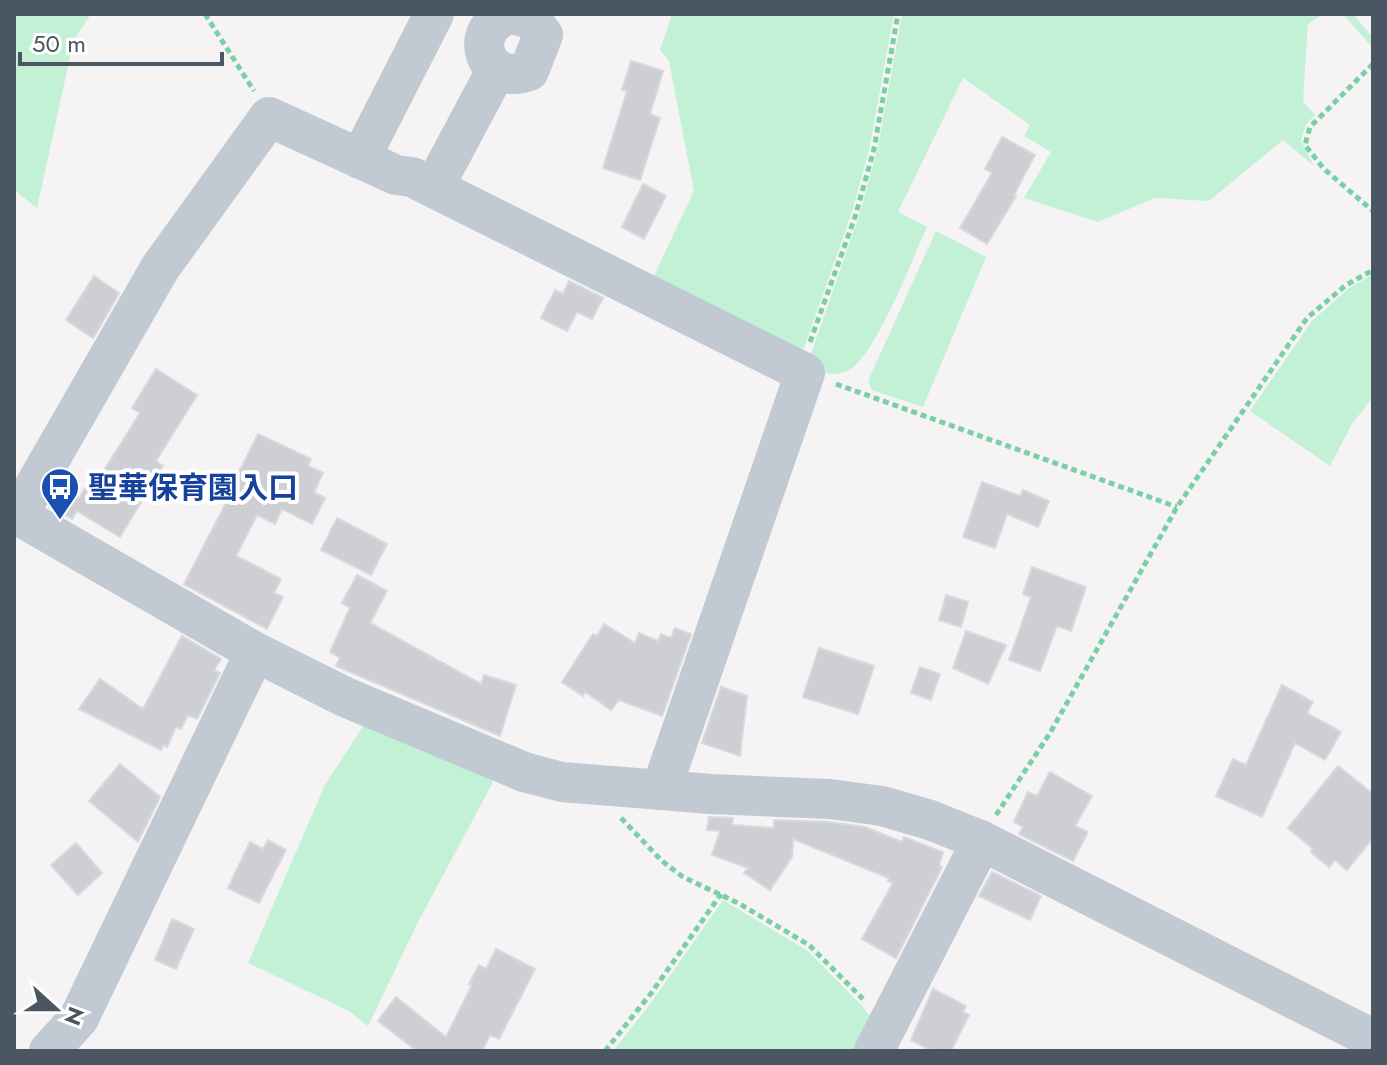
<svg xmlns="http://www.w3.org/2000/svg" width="1387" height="1065" viewBox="0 0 1387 1065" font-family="Jost,'Noto Sans JP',sans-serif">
<rect width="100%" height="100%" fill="#f5f3f3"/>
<!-- green -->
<g fill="#c3f1d5">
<polygon points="14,14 91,14 74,39 37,208 19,194 14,187"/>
<polygon points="672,14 894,14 869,150 851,215 800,359 651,282 694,191 669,61 660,50"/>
<path d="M902 14H1323L1308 24 1303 101 1315 115 1306 124 1301 141 1314 166 1283 140 1209 201 1155 198 1098 222 1024 198 1051 152 1024 136 1030 125 963 78 898 212 927 227C913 257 875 357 849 370 834 378 821 372 806 368L859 216 878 147Z"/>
<polygon points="1343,14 1353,14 1373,38 1373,48"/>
<polygon points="936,231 986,257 923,407 872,390 868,381"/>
<polygon points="1373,274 1373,397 1352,424 1330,466 1250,411 1312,321 1348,289"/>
<polygon points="365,723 492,775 492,784 418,922 368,1026 349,1011 248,963 325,785"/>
<polygon points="723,900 808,951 862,1006 879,1028 868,1051 613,1051 648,1007"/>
</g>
<!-- building -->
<g fill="#cdcfd5" stroke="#d7d9de" stroke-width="2">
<polygon points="631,61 663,71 650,114 660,118 640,180 603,168 627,91 622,90"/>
<polygon points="1002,137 1035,155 1014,195 1016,196 987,244 960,228 992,173 985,169"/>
<polygon points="643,184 666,196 644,239 622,227"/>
<polygon points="94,276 119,293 93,338 66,320"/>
<polygon points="569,281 603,298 592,319 577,312 567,331 541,318 555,290 563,294"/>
<polygon points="156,369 197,395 156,461 163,466 120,537 77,511 72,519 49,507 60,489 79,498 94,474 100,477 140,413 132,408"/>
<polygon points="258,434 311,459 308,466 323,473 314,492 325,498 312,524 282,509 275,524 257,515 236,556 281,579 274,593 283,597 267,629 184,584 227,501 225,500"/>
<polygon points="982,482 1020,496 1023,490 1049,501 1038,527 1007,514 995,548 963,537"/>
<polygon points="337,518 387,544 371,575 321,550"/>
<polygon points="1032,567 1086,587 1071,631 1057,626 1040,671 1009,660 1031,597 1023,594"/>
<polygon points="357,575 387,591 370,623 481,684 484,675 516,685 500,736 336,666 340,658 330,652 350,608 342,603"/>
<polygon points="946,595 968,602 961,627 939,620"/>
<polygon points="604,624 635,643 639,633 658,641 661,634 671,638 675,628 691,634 662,716 619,700 611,710 585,692 583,696 562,682 593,634 597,636"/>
<polygon points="966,631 1006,645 988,684 953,668"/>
<polygon points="182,636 221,659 214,670 220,673 197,719 188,715 181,729 176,727 167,747 163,745 161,750 79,709 100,679 143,709"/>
<polygon points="819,648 874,666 858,714 803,697"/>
<polygon points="920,667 940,674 931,700 911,693"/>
<polygon points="1282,685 1313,702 1307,713 1341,732 1325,760 1295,743 1262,817 1216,796 1233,759 1246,765"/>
<polygon points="721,687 747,696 740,756 702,743"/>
<polygon points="120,764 160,797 138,842 89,801"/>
<polygon points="1338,766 1373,794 1373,838 1347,870 1335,860 1329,867 1311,852 1313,849 1288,828"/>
<polygon points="1050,772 1092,796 1075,826 1088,832 1073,861 1019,834 1023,827 1014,822 1028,792 1037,796"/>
<polygon points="709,817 733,818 732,825 774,828 774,820 828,822 865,827 902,842 904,837 943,852 939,866 942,867 896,958 862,939 893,883 888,881 889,878 793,839 792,857 770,890 744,873 748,868 712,855 720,831 707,830"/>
<polygon points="268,840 286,850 259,903 228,888 250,842 263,849"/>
<polygon points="76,843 102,873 78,895 51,865"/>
<polygon points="992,872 1041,896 1030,920 979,896"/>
<polygon points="172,919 194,929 176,969 155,960"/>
<polygon points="496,949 535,969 499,1039 490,1035 482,1051 417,1051 378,1021 396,997 446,1037 472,985 469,984 479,965 486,969"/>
<polygon points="933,989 966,1006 963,1012 969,1015 951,1051 932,1051 911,1040"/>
</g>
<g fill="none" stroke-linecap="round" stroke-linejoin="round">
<!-- path -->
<g stroke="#7ad0a6" stroke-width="5" stroke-dasharray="6 4" stroke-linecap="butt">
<polyline points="205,14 254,91"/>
<polyline points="1373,64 1310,127 1305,145 1324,169 1373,211"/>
<polyline points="810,342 855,217 874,149 898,14"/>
<polyline points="836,384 1177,507"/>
<polyline points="996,815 1050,733 1177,507 1307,318 1346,285 1373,270"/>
<polyline points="621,818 662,861 683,877 738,903 809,945 863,999"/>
<polyline points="605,1051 652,992 721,894"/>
</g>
<!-- minor -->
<g stroke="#c1cad2" stroke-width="40">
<path d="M511 14 531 19 543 35 529 71C483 88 465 26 511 14Z"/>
<polyline points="360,159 434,14"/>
<polyline points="434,187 497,69"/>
<polyline points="14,513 255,652 345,697 524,772 562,782 711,794 830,799 882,806 930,820 980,840 1373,1039"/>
<polyline points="18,515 160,268 269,117 396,175 412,177 805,373 661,790"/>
<polyline points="49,1051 79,1018 255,652"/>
<polyline points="874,1051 976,852 980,840"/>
</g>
</g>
<!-- icons -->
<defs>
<symbol id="bus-pin" viewBox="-11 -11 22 30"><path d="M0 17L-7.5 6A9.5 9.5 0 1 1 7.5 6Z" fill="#1a4fb4" stroke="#fff"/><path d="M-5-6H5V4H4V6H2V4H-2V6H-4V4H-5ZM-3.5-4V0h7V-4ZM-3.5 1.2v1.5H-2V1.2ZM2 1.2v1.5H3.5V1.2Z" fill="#fff"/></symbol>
</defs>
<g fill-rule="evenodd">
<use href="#bus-pin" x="38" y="465" width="44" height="60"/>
</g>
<g text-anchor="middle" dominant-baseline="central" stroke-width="8" stroke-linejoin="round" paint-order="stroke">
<!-- transit labels -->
<g font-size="30" font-weight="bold" fill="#164399" stroke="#fff" text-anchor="start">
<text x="88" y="487">聖華保育園入口</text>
</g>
</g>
<!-- border -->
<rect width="1387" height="1065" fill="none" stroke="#4a5661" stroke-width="32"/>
<!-- north arrow -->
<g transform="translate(56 1009) rotate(111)" stroke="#ffffff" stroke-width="6" paint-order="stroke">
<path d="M0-6L14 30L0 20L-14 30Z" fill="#4a5661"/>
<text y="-12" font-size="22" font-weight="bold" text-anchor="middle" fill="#4a5661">N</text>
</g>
<!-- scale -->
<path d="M20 52v12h202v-12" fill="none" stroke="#4a5661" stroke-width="4"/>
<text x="32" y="52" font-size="24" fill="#4a5661" stroke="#ffffff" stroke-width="6" paint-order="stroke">50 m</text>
</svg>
